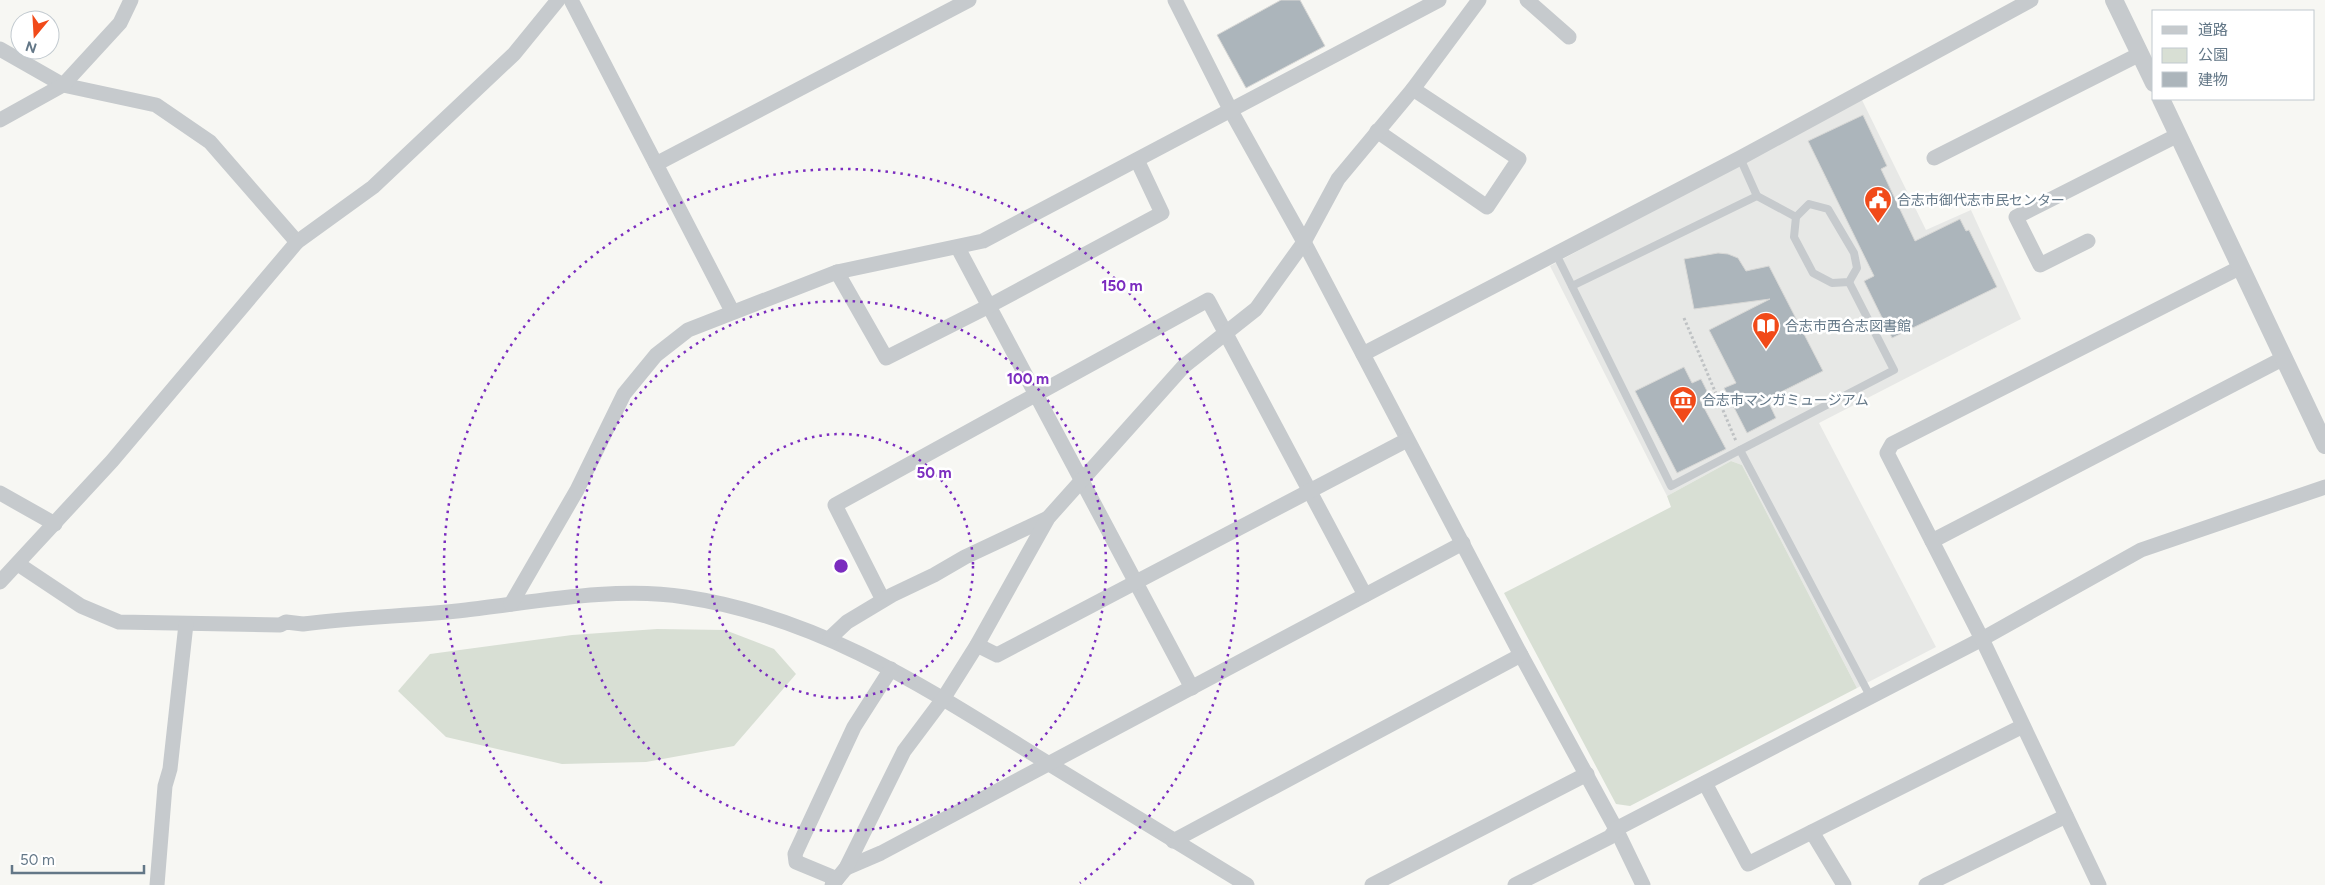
<svg xmlns="http://www.w3.org/2000/svg" width="2325" height="885" viewBox="0 0 2325 885" font-family="Figtree,'Noto Sans JP',sans-serif">
<rect width="100%" height="100%" fill="#f7f7f3"/>
<!-- built -->
<polygon fill="#e7e8e6" points="1861,98 1926,230 1971,210 2021,319 1819,423 1936,647 1857,688 1742,465 1731,461 1667,496 1550,266"/>
<!-- green -->
<g fill="#d8dfd4">
<polygon points="1731,461 1742,465 1857,688 1630,806 1616,804 1504,593 1671,507 1667,496"/>
<polygon points="657,629 725,630 774,649 796,674 734,746 646,762 562,764 446,737 398,691 430,654 572,635"/>
</g>
<!-- building -->
<g fill="#acb5bb" stroke="#d8d8d6">
<polygon points="1281,0 1300,0 1325,46 1246,88 1217,35"/>
<polygon points="1863,115 1887,166 1881,169 1915,241 1960,219 1966,231 1969,230 1997,287 1892,338 1864,281 1874,276 1808,141"/>
<polygon points="1718,253 1728,254 1738,258 1746,271 1769,266 1823,371 1767,399 1776,418 1747,433 1724,388 1736,383 1709,330 1770,299 1694,309 1684,259"/>
<polygon points="1684,367 1692,383 1701,379 1709,395 1700,400 1726,449 1677,473 1635,391"/>
</g>
<g fill="none" stroke-linecap="round" stroke-linejoin="round">
<!-- path -->
<polyline stroke="#bfc2c4" stroke-width="3" stroke-dasharray="2.5 2.5" stroke-linecap="butt" points="1684,318 1736,441"/>
<!-- service -->
<g stroke="#c6cacd" stroke-width="8">
<polyline points="1740,158 1757,196 1796,217"/>
<polygon points="1809,204 1828,209 1854,253 1857,268 1849,282 1832,283 1813,273 1794,237 1796,217"/>
<polyline points="1556,254 1671,486 1740,450"/>
<polyline points="1849,282 1894,370 1740,450 1870,696"/>
<polyline points="1572,286 1757,196"/>
</g>
<!-- minor -->
<g stroke="#c6cacd" stroke-width="15">
<polyline points="571,0 732,311"/>
<polyline points="1175,0 1231,111 1304,242 1521,655 1616,829 1643,885"/>
<polyline points="1527,0 1569,37"/>
<polyline points="0,49 63,85 156,105 210,142 297,242"/>
<polyline points="0,120 63,85 120,23 131,0"/>
<polyline points="1377,131 1487,207 1519,159 1413,89"/>
<polyline points="1934,158 2140,54"/>
<polyline points="656,164 969,0"/>
<polyline points="2088,241 2040,265 2016,217 2178,135"/>
<polyline points="958,248 1192,688"/>
<polyline points="837,272 886,358 989,306 1162,213 1137,160"/>
<polyline points="1363,354 1740,158 2031,0"/>
<polyline points="0,493 55,524"/>
<polyline points="1932,541 2284,358"/>
<path d="M18 564 81 606 119 622 280 625 286 622 303 624C357 617 412 616 466 610 535 602 617 586 685 597 817 617 922 685 1033 754 1104 798 1176 841 1247 885"/>
<polyline points="0,582 112,461 297,242 373,187 514,54 558,0"/>
<polyline points="883,600 835,505 1208,300 1365,595"/>
<polyline points="511,604 577,490 624,394 656,355 688,330 837,272 983,241 1439,0"/>
<polyline points="830,638 847,622 892,595 934,575 965,557 1048,518"/>
<polyline points="977,645 997,655 1407,440"/>
<polyline points="1705,783 1748,864 2023,726"/>
<polyline points="1812,832 1844,885"/>
<polyline points="1173,841 1521,655"/>
<polyline points="846,868 881,853 1463,543"/>
<polyline points="837,879 796,862 795,854 854,727 891,669"/>
<polyline points="157,885 165,786 170,769 186,624"/>
<polyline points="832,885 846,868 904,751 943,699 977,645 1048,518 1184,366 1256,309 1304,242 1338,179 1413,89 1479,0"/>
<polyline points="1372,885 1587,774"/>
<polyline points="1515,885 1610,837 1616,829 1982,639 2141,550 2325,487"/>
<polyline points="1926,885 2066,816"/>
<polyline points="2099,885 1982,639 1887,453 1892,444 2241,267"/>
</g>
<!-- tertiary -->
<g stroke="#c6cacd" stroke-width="18">
<polyline points="2114,0 2154,83"/>
<polyline points="2161,99 2325,445"/>
</g>
</g>
<!-- distance rings -->
<g fill="none" stroke="#7b2cbf" stroke-width="2.5" stroke-dasharray="2.5 5">
<circle cx="841" cy="566" r="132"/>
<circle cx="841" cy="566" r="265"/>
<path d="M602 883A397 397 0 1 1 1080 883"/>
</g>
<!-- icons -->
<defs>
<symbol id="civic-pin" viewBox="-11 -11 22 30"><path d="M0 17L-7.5 6A9.5 9.5 0 1 1 7.5 6Z" fill="#f14a19" stroke="#fff"/><path d="M-.6-6.5H3V-4.5H.6V-3L4-1V1h2V6H-6V1h2V-1L-.6-3ZM-1.2 2.5V6h2.4V2.5Z" fill="#fff"/></symbol>
<symbol id="library-pin" viewBox="-11 -11 22 30"><path d="M0 17L-7.5 6A9.5 9.5 0 1 1 7.5 6Z" fill="#f14a19" stroke="#fff"/><path d="M-6-4Q-3-5.5-.7-3.5V5Q-3 3-6 4ZM6-4Q3-5.5 .7-3.5V5Q3 3 6 4Z" fill="#fff"/></symbol>
<symbol id="museum-pin" viewBox="-11 -11 22 30"><path d="M0 17L-7.5 6A9.5 9.5 0 1 1 7.5 6Z" fill="#f14a19" stroke="#fff"/><path d="M0-6L6-3V-2H-6V-3ZM-5-1h2V3h-2ZM-1-1h2V3h-2ZM3-1h2V3H3ZM-6 4H6V6H-6Z" fill="#fff"/></symbol>
</defs>
<g fill-rule="evenodd">
<use href="#civic-pin" x="1862" y="184" width="32" height="43"/>
<use href="#library-pin" x="1750" y="310" width="32" height="43"/>
<use href="#museum-pin" x="1667" y="384" width="32" height="43"/>
</g>
<g text-anchor="middle" dominant-baseline="central" stroke-width="5" stroke-linejoin="round" paint-order="stroke">
<!-- poi labels -->
<g font-size="14" fill="#637787" stroke="#fff" text-anchor="start">
<text x="1897" y="200">合志市御代志市民センター</text>
<text x="1785" y="326">合志市西合志図書館</text>
<text x="1702" y="400">合志市マンガミュージアム</text>
</g>
</g>
<circle cx="841" cy="566" r="8" fill="#7b2cbf" stroke="#fff" stroke-width="2.5"/>
<g font-size="15" text-anchor="middle" font-weight="bold" fill="#7b2cbf" stroke="#fff" stroke-width="5" stroke-linejoin="round" paint-order="stroke">
<text x="1122" y="291">150 m</text>
<text x="1028" y="384">100 m</text>
<text x="934" y="478">50 m</text>
</g>
<!-- legend -->
<rect x="2152" y="10" width="162" height="90" fill="#ffffff" stroke="#c1c9cf"/>
<rect x="2162" y="26" width="25" height="8" fill="#c6cacd" stroke="#c1c9cf"/>
<text x="2198" y="35" font-size="15" fill="#637787">道路</text>
<rect x="2162" y="48" width="25" height="15" fill="#d8dfd4" stroke="#c1c9cf"/>
<text x="2198" y="60" font-size="15" fill="#637787">公園</text>
<rect x="2162" y="72" width="25" height="15" fill="#acb5bb" stroke="#c1c9cf"/>
<text x="2198" y="85" font-size="15" fill="#637787">建物</text>
<!-- north arrow -->
<g transform="translate(35 35) rotate(198)"><circle r="24" fill="#ffffff" stroke="#c1c9cf"/>
<path d="M0-4L9 19L0 12L-9 19Z" fill="#f14a19"/>
<text y="-8" font-size="14" font-weight="bold" text-anchor="middle" fill="#637787">N</text>
</g>
<!-- scale -->
<path d="M12 865v8h132v-8" fill="none" stroke="#637787" stroke-width="2.5"/>
<text x="20" y="865" font-size="15" fill="#637787" stroke="#ffffff" stroke-width="4" paint-order="stroke">50 m</text>
</svg>
